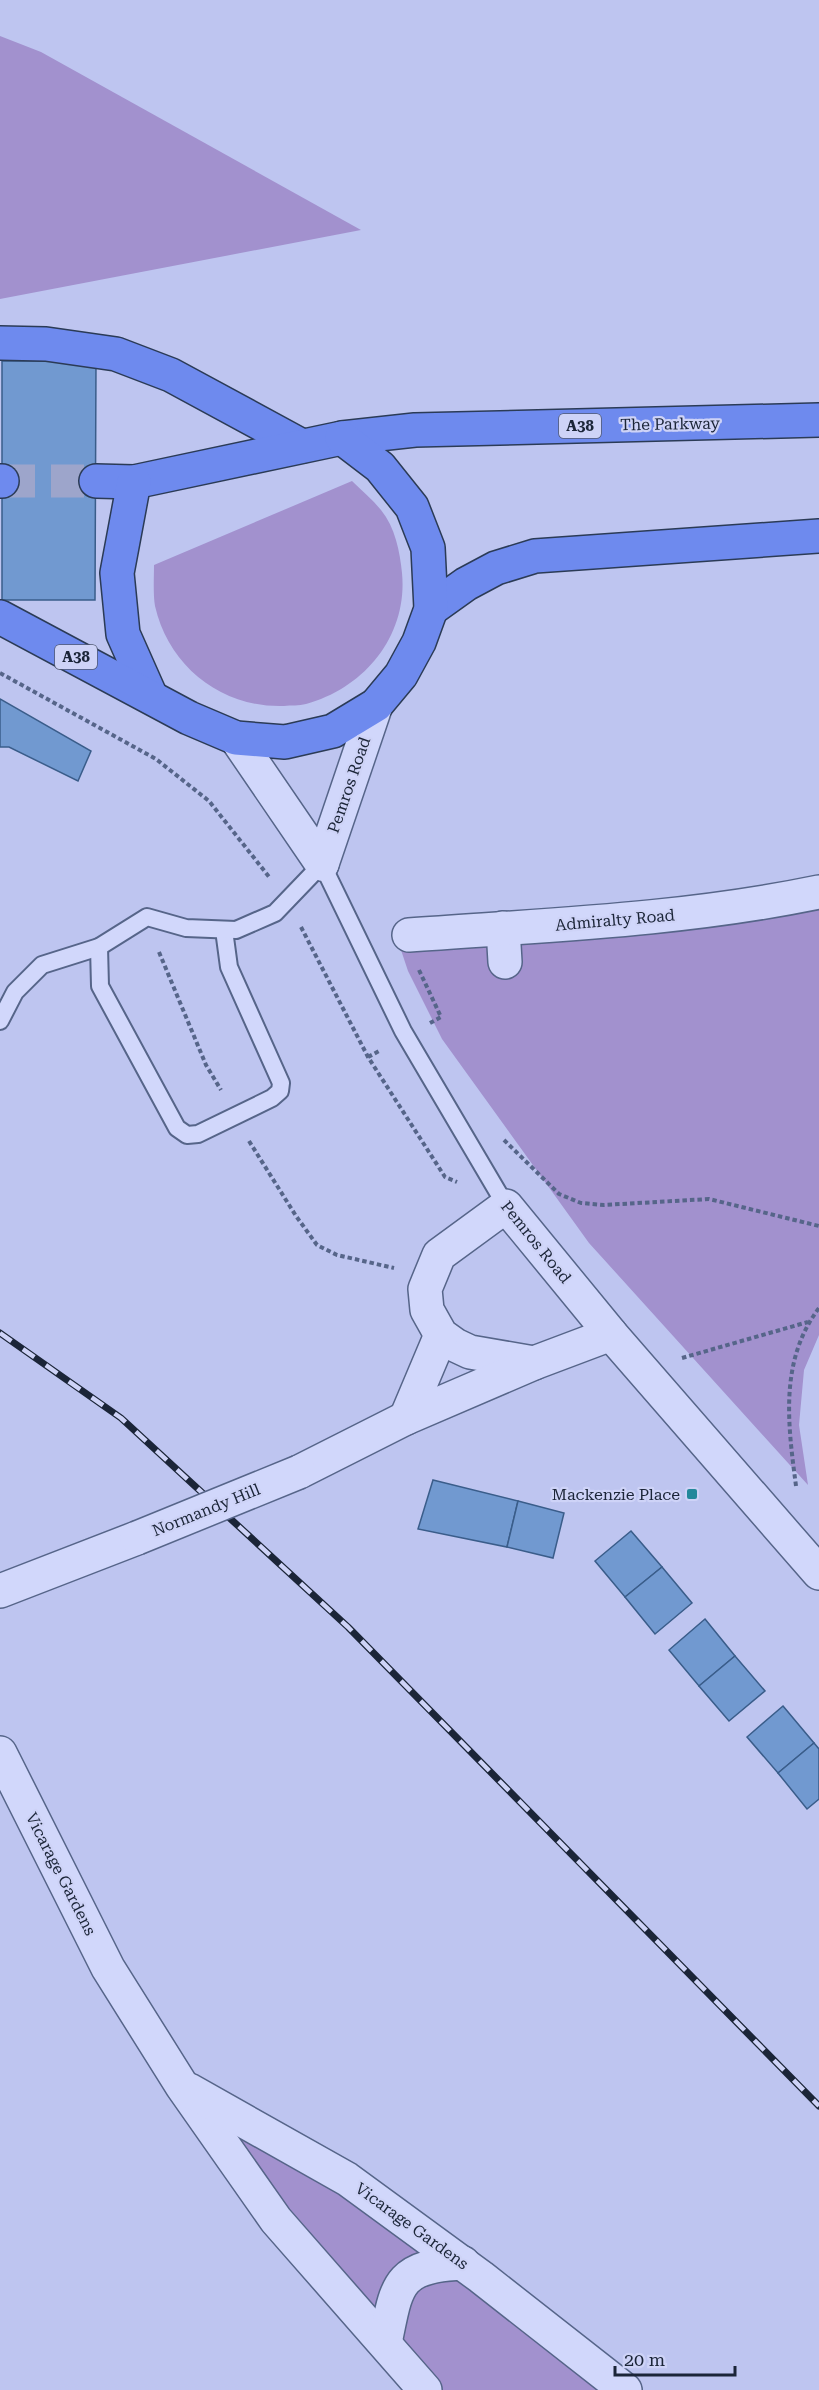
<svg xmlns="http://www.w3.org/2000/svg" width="819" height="2390" viewBox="0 0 819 2390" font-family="'Roboto Serif',serif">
<rect width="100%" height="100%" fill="#bec5f0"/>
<!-- green -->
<g fill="#a291ce">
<polygon points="0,36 41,52 361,230 0,299"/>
<path d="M352 481C361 490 372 499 381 510 395 527 400 552 402 573 408 635 365 688 306 704 299 706 291 705 284 706 222 708 169 667 155 606 153 594 154 578 154 565Z"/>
<polygon points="819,890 819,1335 804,1370 799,1425 808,1485 589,1243 442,1039 408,971 395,932"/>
<polygon points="182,2086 347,2179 625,2390 425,2390"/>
</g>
<!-- building -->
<g fill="#7199d0" stroke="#3a5d8a" stroke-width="1.5">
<polygon points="2,361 96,361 95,600 2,600"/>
<polygon points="0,699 91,751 78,781 9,747 0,747"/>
<polygon points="433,1480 518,1501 507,1547 418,1529"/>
<polygon points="518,1501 564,1513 553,1558 507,1547"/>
<polygon points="631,1531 662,1567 625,1597 595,1561"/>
<polygon points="662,1567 692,1603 655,1634 625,1597"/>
<polygon points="705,1619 735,1656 699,1686 669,1650"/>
<polygon points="735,1656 765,1691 729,1721 699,1686"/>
<polygon points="783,1706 814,1743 778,1773 747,1737"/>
<polygon points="814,1743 819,1749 819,1799 807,1809 778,1773"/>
</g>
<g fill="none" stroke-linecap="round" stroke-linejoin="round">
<!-- trunk-tunnel -->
<polyline stroke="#9da5cb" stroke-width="33" stroke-dasharray="33 16" stroke-linecap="butt" points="2,481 96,481"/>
<defs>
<g id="service">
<polyline points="99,947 100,986 177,1128 187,1135 198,1134 272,1098 280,1091 281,1083 229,967 224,930"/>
<polyline points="0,1021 15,992 42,965 99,947 147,917 186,928 236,930 275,913 322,864 403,1031 506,1206"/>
</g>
<g id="minor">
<polyline points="236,738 322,864"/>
<polyline points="322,864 376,705"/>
<polyline points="503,928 505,962"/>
<path d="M409 935C546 925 684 920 819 892"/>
<polyline points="534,1363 470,1352 455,1345 441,1335 427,1310 425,1289 439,1255 506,1206 611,1334 819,1573"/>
<polyline points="406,1418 441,1335"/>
<polyline points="299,1472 406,1418 534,1363 611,1334"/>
<polyline points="0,1591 137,1538"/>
<polyline points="0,1753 108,1968 182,2086 276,2220 425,2390"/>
<polyline points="189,2090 347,2179 481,2277 625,2390"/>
<path d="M385 2343C397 2285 396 2266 463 2263"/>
</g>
<g id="trunk">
<polyline points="0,343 46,344 116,354 171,375 302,446"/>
<polyline points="0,481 2,481"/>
<polyline points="96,481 134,482 342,438 415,430 819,420"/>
<polyline points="134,482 117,573 123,634 151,697"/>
<polyline points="431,609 466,584 496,568 535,556 819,536"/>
<polyline points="0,617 189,718 236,738 285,742 333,731 376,705 401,675 419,642 431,609 428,548 412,507 380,467 342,438"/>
</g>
</defs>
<!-- service casing -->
<use href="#service" stroke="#566589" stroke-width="20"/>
<!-- minor casing -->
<use href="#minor" stroke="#566589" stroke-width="36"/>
<!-- trunk casing -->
<use href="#trunk" stroke="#2b3b56" stroke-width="36"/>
<!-- path -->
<g stroke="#566589" stroke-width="4" stroke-dasharray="4.5 3" stroke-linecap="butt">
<polyline points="0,673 156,759 209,801 270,878"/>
<polyline points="301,927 368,1057 445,1177 457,1182"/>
<polyline points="159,952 206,1065 221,1090"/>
<polyline points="419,970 441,1017 430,1023"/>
<polyline points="368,1057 381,1050"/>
<polyline points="504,1140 559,1194 581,1203 604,1205 709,1199 819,1226"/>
<polyline points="249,1141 296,1216 317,1245 337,1255 394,1268"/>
<polyline points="682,1358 808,1322"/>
<path d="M796 1486C788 1425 779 1361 819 1308"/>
</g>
<!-- service -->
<use href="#service" stroke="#d1d7fb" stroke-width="16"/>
<!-- minor -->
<use href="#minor" stroke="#d1d7fb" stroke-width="33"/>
<!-- trunk -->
<use href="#trunk" stroke="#6e8aee" stroke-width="33"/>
<defs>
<polyline id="rail" points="0,1333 121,1418 348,1627 819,2106"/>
</defs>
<!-- rail casing -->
<use href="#rail" stroke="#1b2538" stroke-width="7"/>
<!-- rail -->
<use href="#rail" stroke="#ced3f7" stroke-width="4.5" stroke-dasharray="14" stroke-linecap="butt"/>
<defs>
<polyline id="minor-bridge" points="137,1538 299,1472"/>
</defs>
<!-- minor-bridge casing -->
<use href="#minor-bridge" stroke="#566589" stroke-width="36" stroke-linecap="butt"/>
<!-- minor-bridge -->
<use href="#minor-bridge" stroke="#d1d7fb" stroke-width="33"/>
</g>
<!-- markers -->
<rect fill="#23889b" stroke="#ced3f7" stroke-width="2" x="686" y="1488" width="12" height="12" rx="3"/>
<g text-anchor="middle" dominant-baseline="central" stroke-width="4.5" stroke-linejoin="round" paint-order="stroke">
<!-- shield labels -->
<g fill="#ced3f7" stroke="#515971" stroke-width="1.5">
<rect x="559" y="414" width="42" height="24" rx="4.5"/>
<rect x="55" y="645" width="42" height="24" rx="4.5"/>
</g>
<g font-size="15" font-weight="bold" fill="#1b2538">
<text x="580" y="426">A38</text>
<text x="76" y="657">A38</text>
</g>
<!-- street labels -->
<g font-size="16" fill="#1b2538" stroke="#ced3f7">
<text transform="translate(670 424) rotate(-1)">The Parkway</text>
<text transform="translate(349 785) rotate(-71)">Pemros Road</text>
<text transform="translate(615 920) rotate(-5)">Admiralty Road</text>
<text transform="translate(536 1242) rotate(51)">Pemros Road</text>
<text transform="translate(206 1510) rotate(-22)">Normandy Hill</text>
<text transform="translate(61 1874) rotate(63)">Vicarage Gardens</text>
<text transform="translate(412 2226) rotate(36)">Vicarage Gardens</text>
</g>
<!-- poi labels -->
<g font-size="16" fill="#1b2538" stroke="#ced3f7" text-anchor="end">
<text x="680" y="1494">Mackenzie Place</text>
</g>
</g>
<!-- scale -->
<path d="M615 2366v9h120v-9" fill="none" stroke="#1b2538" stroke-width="3"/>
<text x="624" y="2366" font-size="18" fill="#1b2538" stroke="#ced3f7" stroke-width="4.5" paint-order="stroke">20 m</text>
</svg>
